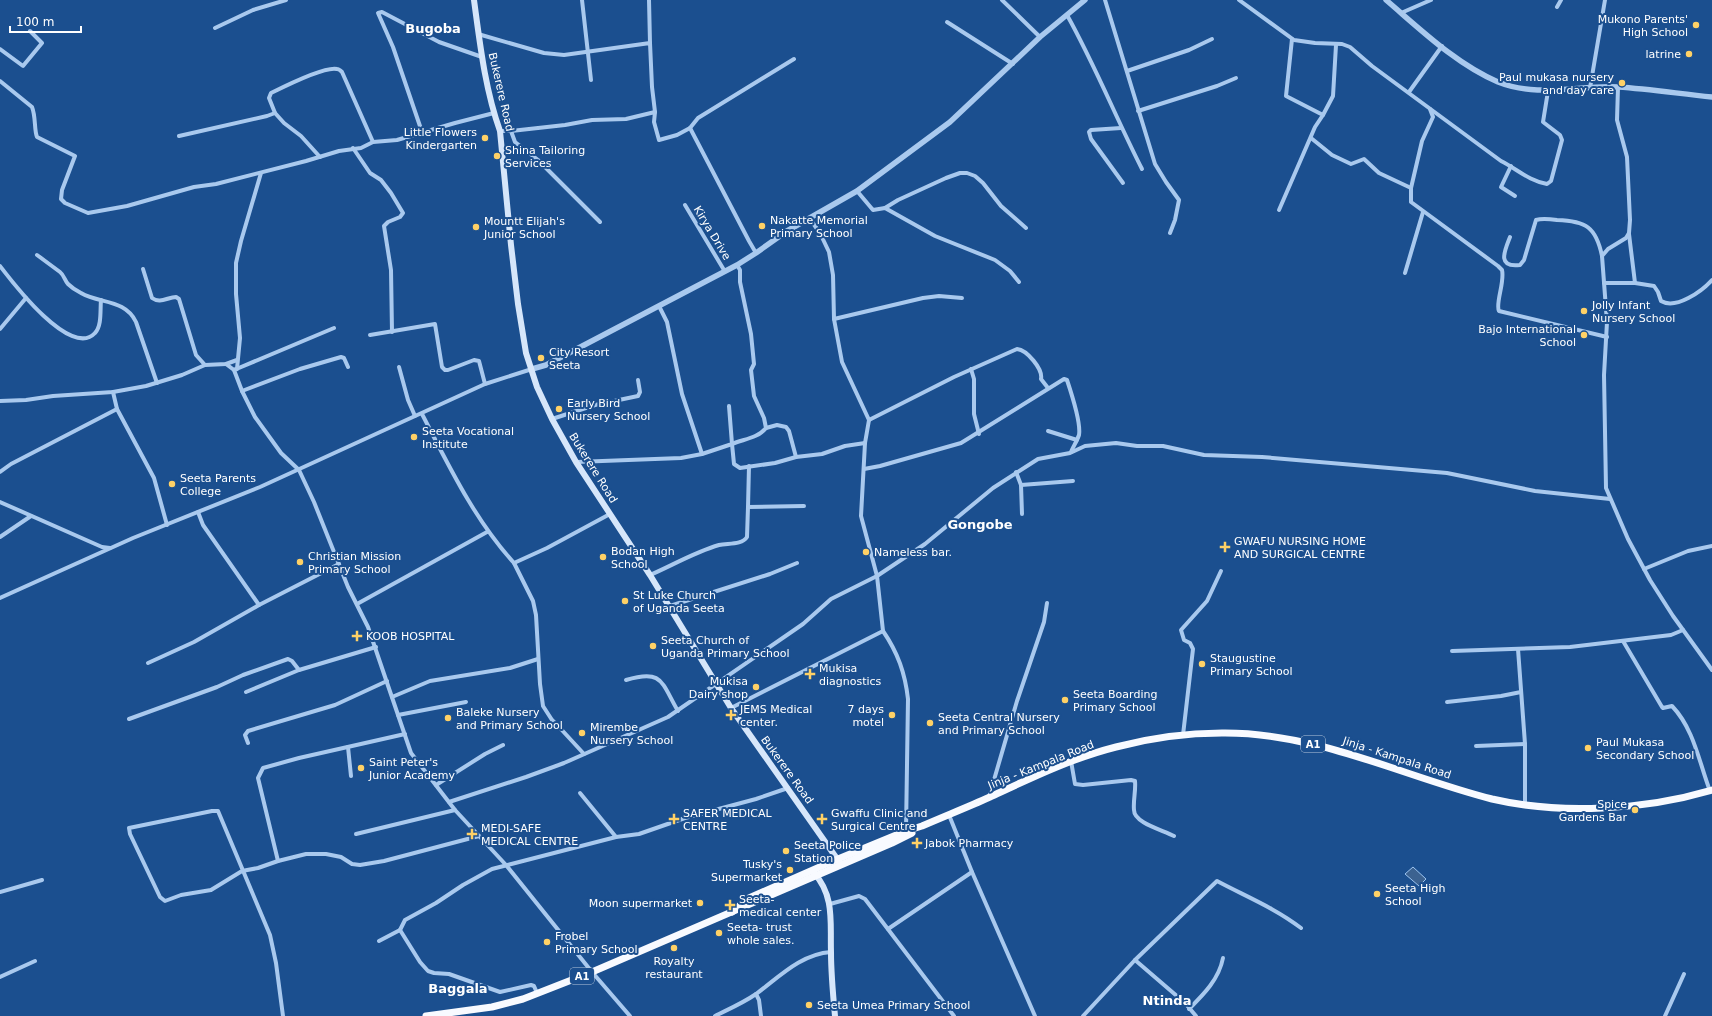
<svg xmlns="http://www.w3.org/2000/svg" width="1712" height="1016" viewBox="0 0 1712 1016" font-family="'DejaVu Sans',sans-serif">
<rect width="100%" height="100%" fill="#1b4f8f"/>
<!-- water -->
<polygon fill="#3c6290" stroke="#9cc4f0" points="1413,867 1426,879 1419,886 1405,874"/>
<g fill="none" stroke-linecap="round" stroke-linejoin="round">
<!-- minor -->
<g stroke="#a9c9ee" stroke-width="4">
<polyline points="582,0 591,80"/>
<polyline points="649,0 650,43"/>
<polyline points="1002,0 1040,37"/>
<polyline points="1105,0 1155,164 1166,182 1179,200 1175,220 1170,233"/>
<path d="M1239 0 1294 40 1315 43 1342 44 1350 47 1372 66 1501 161C1517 169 1529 181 1547 184L1551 181 1562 140 1560 135 1543 122 1548 91"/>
<polyline points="1557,7 1561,0"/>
<polyline points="1401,13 1431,0"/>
<path d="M1067 15C1095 65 1116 118 1142 169"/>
<polyline points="947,22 1013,64"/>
<polyline points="215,28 253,10 286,0"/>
<polyline points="478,34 544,53 564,55 650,43 652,87 655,112"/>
<polyline points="0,49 23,66 42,43 30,31"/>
<polyline points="1127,71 1189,50 1212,39"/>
<path d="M0 81 32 107C36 117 34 130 37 137L75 156 62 190 61 199 65 203 88 213 127 206 194 187 216 184 306 161 339 151 361 148 373 142 397 140 455 123 494 113"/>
<polyline points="1618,87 1617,120 1627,157 1630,220 1629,233 1626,238 1608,249 1602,256 1607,322 1604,375 1606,488 1628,539 1650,580 1673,616 1712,670"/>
<polyline points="1590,88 1605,0"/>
<polyline points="1409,92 1442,46"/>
<path d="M1430 109 1433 117 1422 141 1411 188V202L1498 266 1502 270C1505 282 1495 304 1499 311L1607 337"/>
<polyline points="1138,111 1217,86 1236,78"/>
<path d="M275 113 269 98 271 93C283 87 325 66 337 69 338 69 341 71 342 72L373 142"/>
<polyline points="1323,115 1333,96 1336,45"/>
<polyline points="690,128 698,118 794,59"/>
<polyline points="1121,128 1091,130 1089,132 1091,139 1123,183"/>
<polyline points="500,131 511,131 515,142 538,160 600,222"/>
<polyline points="511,131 565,125 592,120 626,119 655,112 654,122 659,140 677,135 690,128 749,241 756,253"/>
<polyline points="422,132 393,47 378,13 382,12 439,42 482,57"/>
<polyline points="179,136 267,116 275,113 284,123 301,136 320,157"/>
<polyline points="1311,138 1332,155 1351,164 1364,159 1379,173 1411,188"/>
<polyline points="353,148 370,173 381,180 391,193 403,213 400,217 388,222 384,226 391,270 392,332"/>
<polyline points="1511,166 1501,187 1515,196"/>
<polyline points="261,173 241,241 236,263 236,294 240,338 237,369 234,370 242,391 255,417 281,453 299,470 314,502 348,587 368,627 411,753 455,810 506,865 592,972 630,1016"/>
<polyline points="857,191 873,210 885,208 935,236 995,260 1010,271 1019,282"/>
<polyline points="685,205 724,270"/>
<polyline points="885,208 898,200 946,178 960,173 967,173 975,176 983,183 1001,206 1026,228"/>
<polyline points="1279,210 1315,127 1323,115 1286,96 1292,39"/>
<polyline points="1629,234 1635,283"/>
<path d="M1510 237C1505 250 1496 268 1520 265L1524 260 1536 220C1542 218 1550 219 1557 220 1586 221 1596 227 1602 256"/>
<path d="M37 255C45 261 52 266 60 272 64 275 65 281 68 284 72 288 77 291 81 293 100 304 125 299 136 322L157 383"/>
<path d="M737 265 740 270V282L751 334 754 364 751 370 754 396 764 418 766 428C758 438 744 439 732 444L734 464 740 468 775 463 796 457 822 454 845 446 865 443"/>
<path d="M0 266C13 283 71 359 95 333 102 326 100 310 101 300"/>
<path d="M143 269 152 298C160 304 168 297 176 297L179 299 196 355 205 365"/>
<polyline points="1405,273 1423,212"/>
<path d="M1604 283H1635L1654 286 1658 292 1661 301C1676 310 1702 291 1712 280"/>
<polyline points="659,306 667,322 682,394 702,454"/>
<polyline points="834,319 923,298 939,296 962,298"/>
<polyline points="0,329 26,298"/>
<polyline points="370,335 435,324 442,367 445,370 448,370 474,360 479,361 485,384"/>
<polyline points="226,364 234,370 334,328"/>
<polyline points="399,367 408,400 415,416"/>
<polyline points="971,369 974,379 974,414 979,434"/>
<polyline points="242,391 300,369 341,357 344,358 348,367"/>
<polyline points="113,392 117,409 154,478 167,525"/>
<polyline points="0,401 26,400 53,396 113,392 146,386 182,375 205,365 226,364 237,360"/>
<path d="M422 414C449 466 474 519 514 563L547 548 610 514"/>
<polyline points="552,419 595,405 638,396 640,392 638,380"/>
<path d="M869 420 954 377 1017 349C1027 350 1043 369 1041 379L1048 388"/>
<polyline points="766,428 777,425 786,427 789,431 796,457"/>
<polyline points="1048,431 1077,440"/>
<polyline points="576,462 681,458 702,454 732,444 729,406"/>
<path d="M864 469 880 466 961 443 1064 379 1067 380C1071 392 1081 424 1079 435 1077 441 1073 447 1071 452"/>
<polyline points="0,472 11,464 117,409"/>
<polyline points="1016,472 1021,485 1022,514"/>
<polyline points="1021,485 1073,481"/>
<polyline points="0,502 102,547 110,548"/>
<polyline points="748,507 749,466"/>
<polyline points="198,512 203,525 259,605"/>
<polyline points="0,537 31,516"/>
<polyline points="514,563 533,601 536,615 540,684 543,706 552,720 560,728 584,754"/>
<polyline points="1644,569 1688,551 1712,546"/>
<path d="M650 575C673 565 695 552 719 545 728 543 742 545 747 537L748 507 804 506"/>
<polyline points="0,598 133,538 260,487 485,384 532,369"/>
<polyline points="357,604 487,532"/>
<polyline points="670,606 770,574 797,563"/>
<path d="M883 631C898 653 905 673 908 699L906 831"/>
<path d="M1623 641 1662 707 1663 708 1672 706C1694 729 1699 762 1710 791"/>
<polyline points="1518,649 1525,744 1525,805"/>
<polyline points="1452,651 1570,647 1671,635 1683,630"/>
<polyline points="148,663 194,642 259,605 339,564"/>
<path d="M626 680C663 669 661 682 678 711"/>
<polyline points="246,692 299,670 376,647"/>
<polyline points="392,697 430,681 510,668 538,659"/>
<polyline points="1447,702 1501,696 1521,692"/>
<polyline points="731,708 883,631 877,576 861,516 865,443 869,420 842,362 834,319 833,275 829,252 820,233 810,219"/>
<polyline points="398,715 466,702"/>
<polyline points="129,719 217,687 243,675 288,659 292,661 299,670"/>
<polyline points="1183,735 1193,649 1190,643 1184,640 1181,630 1207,601 1221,571"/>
<polyline points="248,743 245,735 248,731 335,705 387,681"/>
<polyline points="1476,746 1525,744"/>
<polyline points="348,747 351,776"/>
<path d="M1071 761 1075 784 1083 785 1131 780 1135 781C1136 791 1133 800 1134 810 1134 823 1163 830 1174 836"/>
<polyline points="436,785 485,754 503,745"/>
<polyline points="580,793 616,837"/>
<polyline points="989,797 1017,701 1044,622 1047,603"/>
<polyline points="449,802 526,777 564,763 668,717 803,624 831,599 877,576 925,544 993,488 1038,459 1070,453 1085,446 1116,443 1137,446 1163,446 1204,455 1262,457 1447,473 1535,491 1610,499"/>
<polyline points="949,815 972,872 1035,1016"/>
<polyline points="356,834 455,810"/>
<polyline points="278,861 258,778 263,768 299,758 405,734"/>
<polyline points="0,892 42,880"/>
<polyline points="830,904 859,896 865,899 954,1016"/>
<polyline points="888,929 972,872"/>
<polyline points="400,930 420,962 428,971 434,973 449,974 500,992 531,985 534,986 537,993"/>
<polyline points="379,941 400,930 405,920 436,903 463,885 492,869 616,837 639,834 685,818 756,799 788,788"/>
<polyline points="1135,960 1185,1003 1196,1016"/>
<polyline points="0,977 35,961"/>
<polyline points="756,994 759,1000 761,1016"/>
<path d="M1189 1009C1204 994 1219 979 1223 958"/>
<polyline points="283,1016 276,963 270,935 218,811 212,811 129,828 130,834 160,897 165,901 181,895 211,890 242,871 258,868 278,861 306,854 326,854 341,857 352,864 360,865 384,861 479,836"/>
<path d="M715 1016C729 1009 743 1003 756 994 779 977 801 954 831 952"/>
<path d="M1083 1016 1135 960 1217 881C1245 896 1275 908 1301 928"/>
<polyline points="1665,1016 1684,974"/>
</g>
<!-- tertiary -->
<g stroke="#a9c9ee" stroke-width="5.5">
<path d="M1386 0C1420 29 1456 64 1498 82 1538 98 1578 85 1618 87 1650 89 1681 94 1712 97"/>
<polyline points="532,369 546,365 737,265 756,253 787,231 857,191 950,122 1040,37 1085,0"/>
</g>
<!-- secondary -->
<g stroke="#d6e6fa" stroke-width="6">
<path d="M474 0C480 44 485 89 500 131L511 245 518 304 526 353 537 387 552 419 576 462 650 575 731 708 840 863"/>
<path d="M814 873C835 896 830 923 831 952 831 973 833 995 835 1016"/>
</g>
<!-- trunk -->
<g stroke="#f8faff" stroke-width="7">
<path d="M732 912 749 898 838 859 906 831 922 826C945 816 968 807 990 797 1031 778 1072 758 1116 747 1150 738 1186 733 1222 733 1317 732 1402 776 1492 799 1561 815 1644 810 1712 790"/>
<polyline points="426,1016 492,1007 523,999 592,972 892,843 912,833"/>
</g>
</g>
<!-- markers -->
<g fill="#ffd166" stroke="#1b4f8f" stroke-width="1.5">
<circle cx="1696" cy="25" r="4"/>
<circle cx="1689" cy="54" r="4"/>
<circle cx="1622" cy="83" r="4"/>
<circle cx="485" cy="138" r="4"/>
<circle cx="497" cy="156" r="4"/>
<circle cx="762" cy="226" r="4"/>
<circle cx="476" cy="227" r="4"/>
<circle cx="1584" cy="311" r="4"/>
<circle cx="1584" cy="335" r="4"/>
<circle cx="541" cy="358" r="4"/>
<circle cx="559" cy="409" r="4"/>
<circle cx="414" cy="437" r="4"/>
<circle cx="172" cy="484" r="4"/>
<path d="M1223 541h4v4h4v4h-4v4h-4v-4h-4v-4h4z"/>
<circle cx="866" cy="552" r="4"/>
<circle cx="603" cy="557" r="4"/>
<circle cx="300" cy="562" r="4"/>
<circle cx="625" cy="601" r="4"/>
<path d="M355 630h4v4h4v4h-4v4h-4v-4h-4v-4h4z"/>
<circle cx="653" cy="646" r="4"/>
<circle cx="1202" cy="664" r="4"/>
<path d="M808 668h4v4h4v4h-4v4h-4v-4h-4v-4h4z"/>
<circle cx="756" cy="687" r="4"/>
<circle cx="1065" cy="700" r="4"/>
<path d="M729 709h4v4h4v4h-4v4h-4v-4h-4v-4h4z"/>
<circle cx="892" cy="715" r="4"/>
<circle cx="448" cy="718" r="4"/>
<circle cx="930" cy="723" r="4"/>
<circle cx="582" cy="733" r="4"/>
<circle cx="1588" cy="748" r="4"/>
<circle cx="361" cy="768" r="4"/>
<circle cx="1635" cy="810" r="4"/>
<path d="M672 813h4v4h4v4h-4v4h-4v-4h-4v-4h4z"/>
<path d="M820 813h4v4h4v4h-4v4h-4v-4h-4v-4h4z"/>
<path d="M470 828h4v4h4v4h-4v4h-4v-4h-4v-4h4z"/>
<path d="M915 837h4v4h4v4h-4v4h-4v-4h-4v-4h4z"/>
<circle cx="786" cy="851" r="4"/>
<circle cx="790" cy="870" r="4"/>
<circle cx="1377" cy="894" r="4"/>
<circle cx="700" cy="903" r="4"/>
<path d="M728 899h4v4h4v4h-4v4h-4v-4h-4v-4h4z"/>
<circle cx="719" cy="933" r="4"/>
<circle cx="547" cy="942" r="4"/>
<circle cx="674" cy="948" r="4"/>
<circle cx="809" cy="1005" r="4"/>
</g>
<g text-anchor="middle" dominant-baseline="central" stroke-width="4" stroke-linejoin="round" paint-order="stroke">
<!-- shield labels -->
<g fill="#1b4f8f" stroke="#bbcadd" stroke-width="1">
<rect x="1301" y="736" width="24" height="16" rx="3"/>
<rect x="570" y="968" width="24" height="16" rx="3"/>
</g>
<g font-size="10" font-weight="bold" fill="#fff">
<text x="1313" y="744">A1</text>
<text x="582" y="976">A1</text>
</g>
<!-- poi labels -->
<g font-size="11" fill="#fff" stroke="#1b4f8f" text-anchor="start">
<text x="1688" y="19" text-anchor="end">Mukono Parents'<tspan x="1688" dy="13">High School</tspan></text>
<text x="1681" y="54" text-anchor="end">latrine</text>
<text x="1614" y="77" text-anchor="end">Paul mukasa nursery<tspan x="1614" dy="13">and day care</tspan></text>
<text x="477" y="132" text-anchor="end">Little Flowers<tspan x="477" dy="13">Kindergarten</tspan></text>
<text x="505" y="150">Shina Tailoring<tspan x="505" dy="13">Services</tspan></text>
<text x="770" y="220">Nakatte Memorial<tspan x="770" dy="13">Primary School</tspan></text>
<text x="484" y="221">Mountt Elijah's<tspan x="484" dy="13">Junior School</tspan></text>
<text x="1592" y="305">Jolly Infant<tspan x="1592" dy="13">Nursery School</tspan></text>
<text x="1576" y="329" text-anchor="end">Bajo International<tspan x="1576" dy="13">School</tspan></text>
<text x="549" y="352">City Resort<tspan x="549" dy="13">Seeta</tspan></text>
<text x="567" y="403">Early Bird<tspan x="567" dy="13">Nursery School</tspan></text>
<text x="422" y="431">Seeta Vocational<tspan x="422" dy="13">Institute</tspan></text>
<text x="180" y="478">Seeta Parents<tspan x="180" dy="13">College</tspan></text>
<text x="1234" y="541">GWAFU NURSING HOME<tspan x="1234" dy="13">AND SURGICAL CENTRE</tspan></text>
<text x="611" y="551">Bodan High<tspan x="611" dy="13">School</tspan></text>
<text x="874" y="552">Nameless bar.</text>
<text x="308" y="556">Christian Mission<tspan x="308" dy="13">Primary School</tspan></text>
<text x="633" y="595">St Luke Church<tspan x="633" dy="13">of Uganda Seeta</tspan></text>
<text x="366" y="636">KOOB HOSPITAL</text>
<text x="661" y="640">Seeta Church of<tspan x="661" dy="13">Uganda Primary School</tspan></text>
<text x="1210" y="658">Staugustine<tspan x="1210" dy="13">Primary School</tspan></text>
<text x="819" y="668">Mukisa<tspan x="819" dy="13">diagnostics</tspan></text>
<text x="748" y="681" text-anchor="end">Mukisa<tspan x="748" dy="13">Dairy shop</tspan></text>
<text x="1073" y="694">Seeta Boarding<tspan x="1073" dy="13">Primary School</tspan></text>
<text x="740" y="709">JEMS Medical<tspan x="740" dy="13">center.</tspan></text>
<text x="884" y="709" text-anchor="end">7 days<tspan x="884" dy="13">motel</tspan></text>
<text x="456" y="712">Baleke Nursery<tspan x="456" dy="13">and Primary School</tspan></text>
<text x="938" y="717">Seeta Central Nursery<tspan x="938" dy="13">and Primary School</tspan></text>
<text x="590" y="727">Mirembe<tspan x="590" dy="13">Nursery School</tspan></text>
<text x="1596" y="742">Paul Mukasa<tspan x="1596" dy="13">Secondary School</tspan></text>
<text x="369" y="762">Saint Peter's<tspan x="369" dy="13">Junior Academy</tspan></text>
<text x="1627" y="804" text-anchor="end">Spice<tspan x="1627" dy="13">Gardens Bar</tspan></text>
<text x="683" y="813">SAFER MEDICAL<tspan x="683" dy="13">CENTRE</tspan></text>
<text x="831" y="813">Gwaffu Clinic and<tspan x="831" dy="13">Surgical Centre</tspan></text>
<text x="481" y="828">MEDI-SAFE<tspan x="481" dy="13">MEDICAL CENTRE</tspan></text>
<text x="925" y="843">Jabok Pharmacy</text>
<text x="794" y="845">Seeta Police<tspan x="794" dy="13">Station</tspan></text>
<text x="782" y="864" text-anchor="end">Tusky's<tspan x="782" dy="13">Supermarket</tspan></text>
<text x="1385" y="888">Seeta High<tspan x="1385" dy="13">School</tspan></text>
<text x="739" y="899">Seeta-<tspan x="739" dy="13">medical center</tspan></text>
<text x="692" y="903" text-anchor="end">Moon supermarket</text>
<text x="727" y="927">Seeta- trust<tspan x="727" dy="13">whole sales.</tspan></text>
<text x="555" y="936">Frobel<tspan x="555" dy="13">Primary School</tspan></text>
<text x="674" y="961" text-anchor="middle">Royalty<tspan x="674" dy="13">restaurant</tspan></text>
<text x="817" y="1005">Seeta Umea Primary School</text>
</g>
<!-- street labels -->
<g font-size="11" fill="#fff" stroke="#1b4f8f">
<text transform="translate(501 92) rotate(77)">Bukerere Road</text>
<text transform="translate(712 233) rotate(59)">Kirya Drive</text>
<text transform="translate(593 468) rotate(58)">Bukerere Road</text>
<text transform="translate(1397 758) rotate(18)">Jinja - Kampala Road</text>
<text transform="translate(1041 765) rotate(-22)">Jinja - Kampala Road</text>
<text transform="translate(787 770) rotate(54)">Bukerere Road</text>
</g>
<!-- quarter labels -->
<g font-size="13" font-weight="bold" fill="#fff" stroke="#1b4f8f">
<text x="433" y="28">Bugoba</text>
<text x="980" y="524">Gongobe</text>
<text x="458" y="988">Baggala</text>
<text x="1167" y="1000">Ntinda</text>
</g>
</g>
<!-- scale -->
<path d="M10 26v6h71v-6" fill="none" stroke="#ffffff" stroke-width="2"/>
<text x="16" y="26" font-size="12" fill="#ffffff" stroke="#1b4f8f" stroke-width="3" paint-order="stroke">100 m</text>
</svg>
